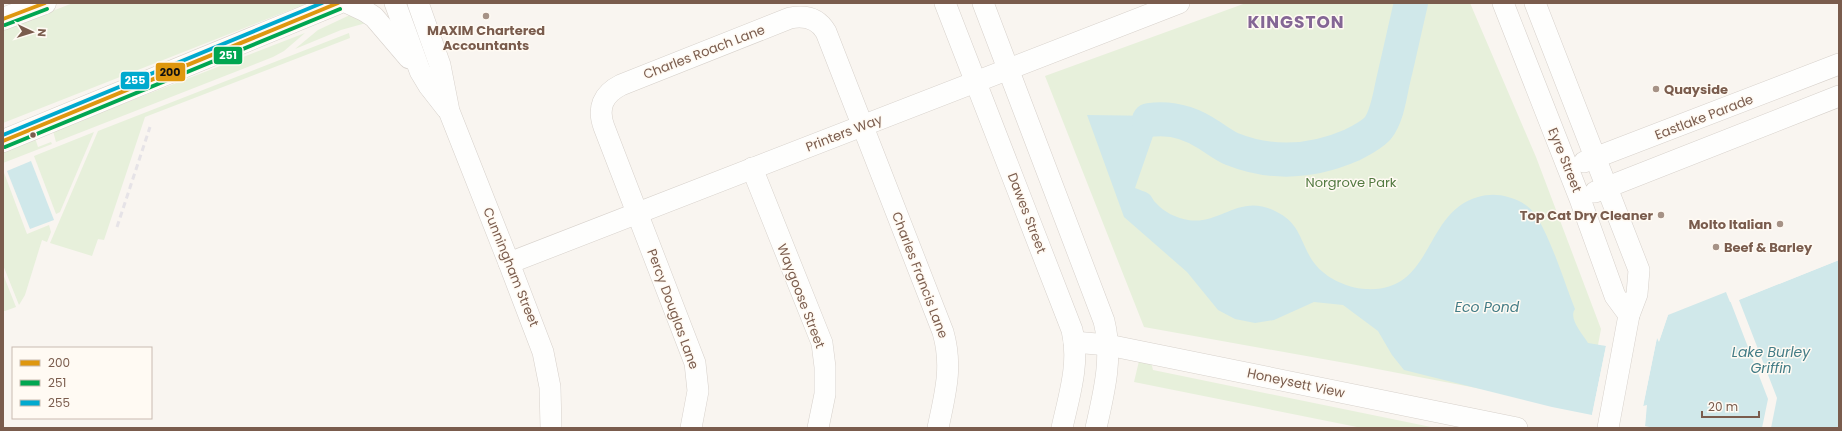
<svg xmlns="http://www.w3.org/2000/svg" width="1842" height="431" viewBox="0 0 1842 431" font-family="Poppins,sans-serif">
<rect width="100%" height="100%" fill="#f9f5f0"/>
<!-- green -->
<g fill="#e7f0db">
<polygon points="73,3 308,3 3,123 3,30"/>
<polygon points="1246,3 1470,3 1536,157 1601,329 1586,409 1351,364 1144,327 1045,76"/>
<polygon points="352,14 366,23 341,30 295,49 318,30"/>
<polygon points="305,33 284,51 273,57 56,142 53,131"/>
<polygon points="349,33 350,38 145,117 104,240 98,239 92,256 50,243 98,131"/>
<polygon points="94,132 60,212 56,214 34,156"/>
<polygon points="35,138 38,147 51,142 52,144 3,163 3,151"/>
<polygon points="3,170 27,234 49,225 51,232 47,242 42,240 25,295 19,305 3,265"/>
<polygon points="3,274 16,307 5,311 3,311"/>
<polygon points="1139,361 1151,362 1153,370 1436,428 1362,428 1134,382"/>
</g>
<!-- water -->
<g fill="#d0e8ea">
<path d="M1087 115 1160 116 1135 188C1139 190 1145 191 1149 194 1152 196 1153 201 1156 203 1164 212 1176 218 1188 220 1221 225 1239 193 1275 211 1300 223 1299 239 1312 260 1323 277 1346 288 1366 289 1434 293 1423 212 1478 197 1488 194 1498 194 1508 197 1520 200 1530 206 1537 217 1552 242 1564 281 1575 309 1568 319 1583 334 1588 343L1606 346 1592 415 1552 407 1404 370 1392 355 1378 331 1343 305 1314 302 1274 320 1255 323 1235 319 1218 310 1187 272 1124 217Z"/>
<polygon points="31,161 54,220 30,229 7,171"/>
<polygon points="1839,260 1839,428 1654,428 1645,426 1646,406 1643,407 1657,337 1659,341 1668,315 1726,292 1730,302 1738,300"/>
</g>
<!-- pier -->
<g fill="#f9f5f0">
<polygon points="1839,258 1839,260 1739,300 1777,398 1771,428 1762,428 1768,399 1726,290 1728,291 1732,300"/>
<polygon points="1668,315 1659,342 1657,338 1643,406 1647,405 1645,426 1643,426 1644,408 1641,406 1655,336 1659,336 1665,316"/>
<polygon points="1606,346 1608,347 1594,415 1592,415"/>
</g>
<g fill="none" stroke-linecap="round" stroke-linejoin="round">
<!-- river -->
<path stroke="#d0e8ea" stroke-width="34" d="M1149 120C1171 117 1190 122 1209 135 1217 140 1223 145 1232 149 1272 165 1313 162 1352 145 1360 141 1372 135 1378 128 1388 115 1390 93 1394 77 1400 52 1405 28 1411 3"/>
<defs>
<g id="minor">
<polyline points="348,3 365,11 374,17 409,58"/>
<polyline points="395,3 420,71 429,86 447,109"/>
<polyline points="418,3 440,65 449,111 509,263 543,352 550,387 551,428"/>
<path d="M945 3 1072 330C1080 363 1069 396 1062 428"/>
<path d="M983 3 1104 321C1113 358 1104 392 1096 428"/>
<polyline points="1503,3 1580,199 1615,296 1629,315"/>
<polyline points="1535,3 1639,270 1637,294 1629,315 1608,428"/>
<polyline points="1584,162 1839,64"/>
<polyline points="752,168 822,343 825,367 825,394 818,428"/>
<polyline points="1595,192 1839,96"/>
<polyline points="509,263 1179,3"/>
<polyline points="1074,342 1108,345 1517,428"/>
<path d="M691 428 698 391 695 363 604 127C597 108 603 94 621 85L790 18C805 15 818 18 826 32L943 332C953 367 945 394 938 428"/>
</g>
<g id="secondary">
<polyline points="3,19 45,3"/>
<polyline points="3,141 338,3"/>
</g>
</defs>
<!-- minor casing -->
<use href="#minor" stroke="#d7d1cb" stroke-width="22"/>
<!-- secondary casing -->
<use href="#secondary" stroke="#d9d2cb" stroke-width="23"/>
<!-- minor -->
<use href="#minor" stroke="#fefefd" stroke-width="21"/>
<!-- secondary -->
<use href="#secondary" stroke="#fefefd" stroke-width="22"/>
<!-- rail -->
<polyline stroke="#e6e3e7" stroke-width="3" stroke-dasharray="6 4" stroke-linecap="butt" points="117,227 150,127"/>
<defs>
<g id="bus-1">
<polyline points="3,19 45,3"/>
<polyline points="3,141 338,3"/>
</g>
<g id="bus-2">
<polyline points="5,25 47,9"/>
<polyline points="5,147 340,9"/>
</g>
<polyline id="bus-3" points="3,135 322,3"/>
</defs>
<!-- bus-1 casing -->
<use href="#bus-1" stroke="#fffaf3" stroke-width="7"/>
<!-- bus-2 casing -->
<use href="#bus-2" stroke="#fffaf3" stroke-width="7"/>
<!-- bus-3 casing -->
<use href="#bus-3" stroke="#fffaf3" stroke-width="7"/>
<!-- bus-1 -->
<use href="#bus-1" stroke="#de970f" stroke-width="4"/>
<!-- bus-2 -->
<use href="#bus-2" stroke="#00a651" stroke-width="4"/>
<!-- bus-3 -->
<use href="#bus-3" stroke="#00a9ce" stroke-width="4"/>
</g>
<!-- markers -->
<g fill="#a69286" stroke="#fffaf3" stroke-width="1.5">
<circle cx="486" cy="16" r="4"/>
<circle cx="1656" cy="89" r="4"/>
<circle cx="1661" cy="215" r="4"/>
<circle cx="1780" cy="224" r="4"/>
<circle cx="1716" cy="247" r="4"/>
</g>
<circle fill="#7a5c4d" stroke="#fffaf3" stroke-width="1.5" cx="33" cy="135" r="3.5"/>
<g text-anchor="middle" dominant-baseline="central" stroke-width="3" stroke-linejoin="round" paint-order="stroke">
<!-- poi labels -->
<g font-size="13" font-weight="bold" fill="#7a5c4d" stroke="#fffaf3" text-anchor="start">
<text x="486" y="30" text-anchor="middle">MAXIM Chartered<tspan x="486" dy="15">Accountants</tspan></text>
<text x="1664" y="89">Quayside</text>
<text x="1653" y="215" text-anchor="end">Top Cat Dry Cleaner</text>
<text x="1772" y="224" text-anchor="end">Molto Italian</text>
<text x="1724" y="247">Beef &amp; Barley</text>
</g>
<!-- street labels -->
<g font-size="13" fill="#7a5c4d" stroke="#fffaf3">
<text transform="translate(704 52) rotate(-21)">Charles Roach Lane</text>
<text transform="translate(1704 117) rotate(-21)">Eastlake Parade</text>
<text transform="translate(844 133) rotate(-21)">Printers Way</text>
<text transform="translate(1565 160) rotate(68)">Eyre Street</text>
<text transform="translate(1027 213) rotate(69)">Dawes Street</text>
<text transform="translate(511 267) rotate(68)">Cunningham Street</text>
<text transform="translate(920 275) rotate(69)">Charles Francis Lane</text>
<text transform="translate(801 296) rotate(69)">Waygoose Street</text>
<text transform="translate(673 309) rotate(70)">Percy Douglas Lane</text>
<text transform="translate(1296 383) rotate(12)">Honeysett View</text>
</g>
<!-- park labels -->
<g font-size="13" fill="#537a41" stroke="#fffaf3">
<text x="1351" y="182">Norgrove Park</text>
</g>
<!-- water labels -->
<g font-size="14" font-style="italic" fill="#437c86" stroke="#fffaf3">
<text x="1487" y="307">Eco Pond</text>
<text x="1771" y="352">Lake Burley<tspan x="1771" dy="16">Griffin</tspan></text>
</g>
<!-- district labels -->
<g font-size="17" font-weight="bold" letter-spacing="1" fill="#846695" stroke="#fffaf3">
<text x="1296" y="22">KINGSTON</text>
</g>
</g>
<g stroke="#fffaf3" stroke-width="1.5">
<rect x="213" y="46" width="30" height="19" rx="4" fill="#00a651"/>
<rect x="155" y="62" width="31" height="20" rx="4" fill="#de970f"/>
<rect x="120" y="71" width="30" height="19" rx="4" fill="#00a9ce"/>
</g>
<g font-size="11" text-anchor="middle" font-weight="bold" fill="#fff">
<text x="228" y="59">251</text>
<text x="135" y="84">255</text>
</g>
<g font-size="11" text-anchor="middle" font-weight="bold" fill="#111">
<text x="170" y="76">200</text>
</g>
<!-- border -->
<rect width="1842" height="431" fill="none" stroke="#7a5c4d" stroke-width="8"/>
<!-- legend -->
<rect x="12" y="347" width="140" height="72" fill="#fffaf3" stroke="#cabbb1"/>
<rect x="20" y="360" width="20" height="6" fill="#de970f" stroke="#cabbb1"/>
<text x="48" y="367" font-size="12" fill="#7a5c4d">200</text>
<rect x="20" y="380" width="20" height="6" fill="#00a651" stroke="#cabbb1"/>
<text x="48" y="387" font-size="12" fill="#7a5c4d">251</text>
<rect x="20" y="400" width="20" height="6" fill="#00a9ce" stroke="#cabbb1"/>
<text x="48" y="407" font-size="12" fill="#7a5c4d">255</text>
<!-- north arrow -->
<g transform="translate(32 32) rotate(94)" stroke="#fffaf3" stroke-width="3" paint-order="stroke">
<path d="M0-3L7 15L0 10L-7 15Z" fill="#7a5c4d"/>
<text y="-6" font-size="11" font-weight="bold" text-anchor="middle" fill="#7a5c4d">N</text>
</g>
<!-- scale -->
<path d="M1702 411v6h57v-6" fill="none" stroke="#7a5c4d" stroke-width="2"/>
<text x="1708" y="411" font-size="12" fill="#7a5c4d" stroke="#fffaf3" stroke-width="3" paint-order="stroke">20 m</text>
</svg>
